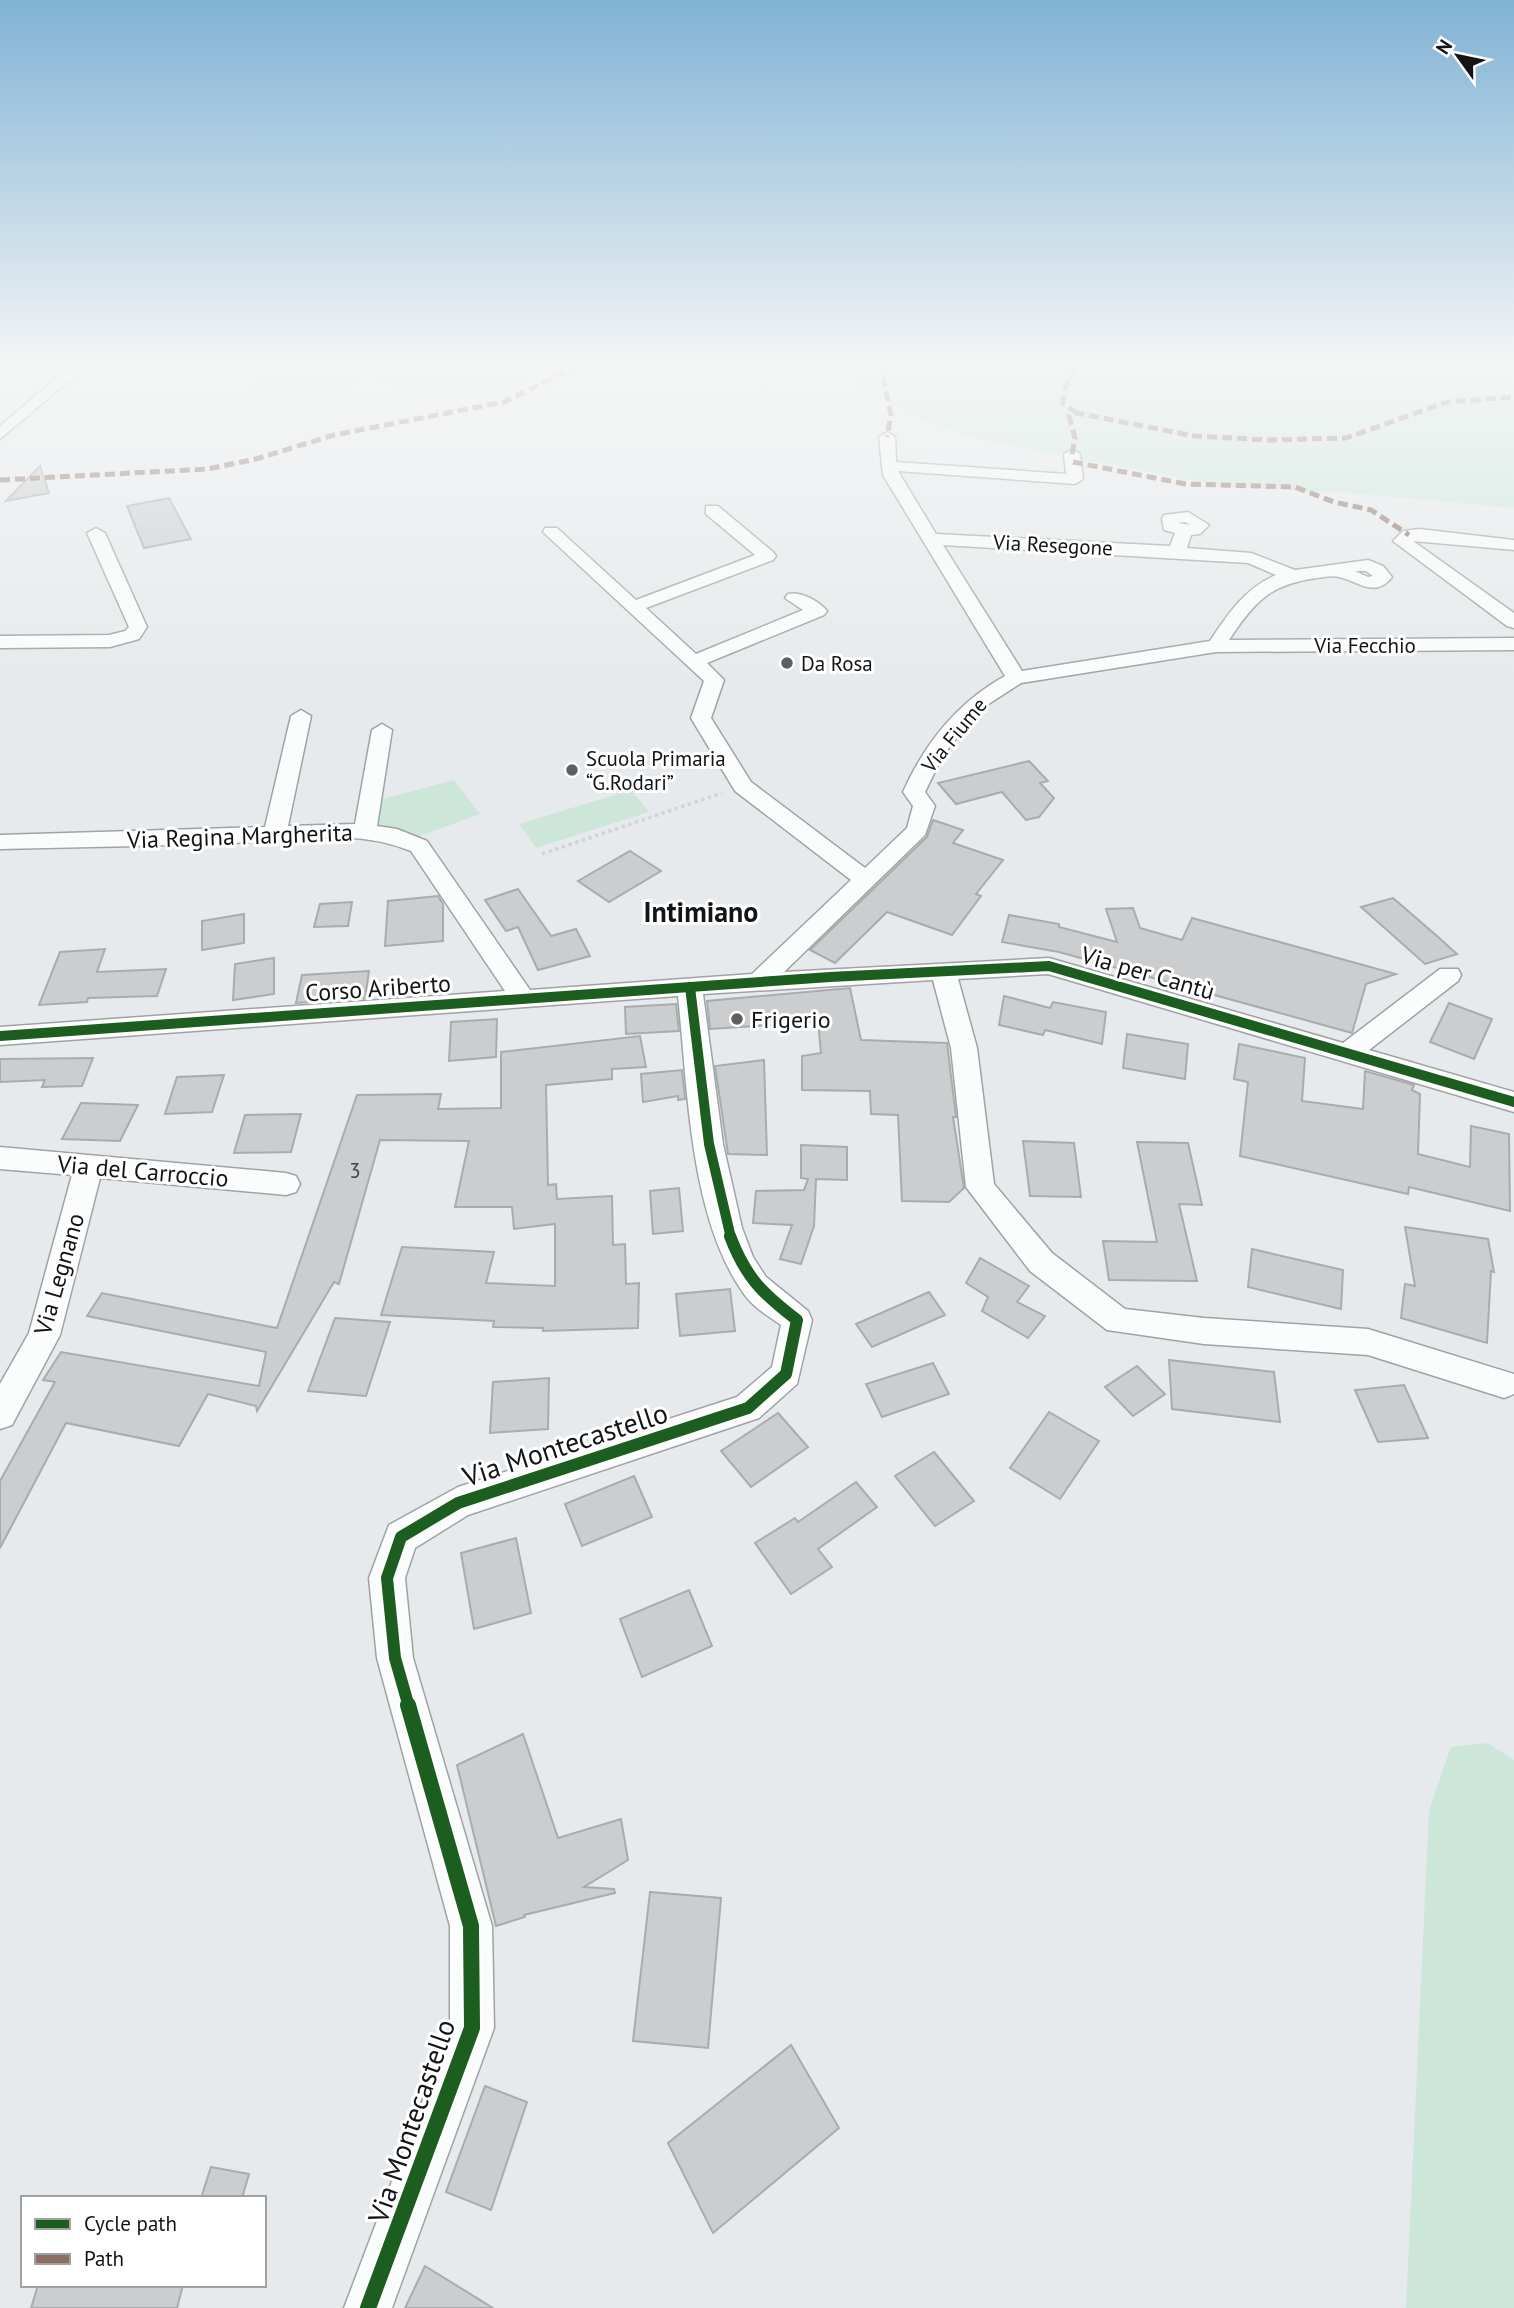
<svg xmlns="http://www.w3.org/2000/svg" width="1514" height="2308" viewBox="0 0 1514 2308" font-family="'PT Sans',sans-serif">
<rect width="100%" height="100%" fill="#e7eaec"/>
<!-- green -->
<g fill="#cde6da">
<polygon points="0,362 62,362 43,377 0,375"/>
<polygon points="286,362 535,362 532,380 481,400 392,384 361,382 304,391 247,395 252,376"/>
<polygon points="836,362 1514,362 1514,508 1350,493 1228,487 968,437 908,414 864,387"/>
<polygon points="454,780 480,814 420,836 425,844 366,832 371,802"/>
<polygon points="631,790 649,812 536,848 519,824"/>
<polygon points="1488,1743 1514,1760 1514,2308 1406,2308 1429,1810 1451,1747"/>
</g>
<!-- building -->
<g fill="#cbcdcf" stroke="#a9acae" stroke-width="2">
<polygon points="40,466 49,493 6,501"/>
<polygon points="169,498 191,539 144,548 127,506"/>
<polygon points="1029,761 1048,781 1040,783 1054,798 1039,817 1026,820 1002,792 956,804 938,783"/>
<polygon points="933,820 963,830 953,843 1003,860 976,894 981,896 952,935 887,912 835,963 810,950 927,837"/>
<polygon points="630,851 661,871 609,902 578,881"/>
<polygon points="518,889 551,936 576,929 590,956 538,970 518,927 506,931 485,900"/>
<polygon points="438,896 443,904 443,941 385,946 388,901"/>
<polygon points="1393,898 1437,936 1457,954 1425,964 1361,907"/>
<polygon points="352,902 348,926 314,927 320,904"/>
<polygon points="1133,908 1140,928 1182,940 1192,918 1396,974 1366,984 1352,1033 1059,952 1002,942 1009,915 1059,924 1059,927 1117,942 1106,909"/>
<polygon points="244,914 244,943 202,950 202,921"/>
<polygon points="105,949 97,972 166,969 157,996 88,998 87,1002 39,1005 60,952"/>
<polygon points="274,958 274,994 233,1000 235,964"/>
<polygon points="369,971 365,998 296,1003 302,975"/>
<polygon points="850,988 861,1040 947,1043 956,1117 953,1117 964,1188 949,1202 902,1201 898,1115 871,1114 870,1091 802,1090 802,1056 821,1053 818,1022 710,1029 707,1001"/>
<polygon points="1004,996 1050,1008 1053,1002 1106,1012 1102,1044 1045,1030 1043,1035 999,1025"/>
<polygon points="1449,1003 1492,1019 1474,1059 1430,1042"/>
<polygon points="676,1004 679,1031 626,1034 625,1007"/>
<polygon points="497,1019 496,1057 449,1061 451,1022"/>
<polygon points="1127,1034 1188,1044 1185,1079 1123,1068"/>
<polygon points="640,1036 646,1067 612,1069 612,1079 546,1085 548,1185 556,1184 557,1199 612,1196 613,1245 625,1244 626,1284 639,1283 638,1328 543,1331 543,1328 493,1327 494,1321 381,1315 402,1247 494,1252 486,1283 555,1286 555,1224 514,1229 512,1207 455,1207 469,1141 380,1140 339,1284 334,1282 257,1411 256,1406 208,1394 179,1446 66,1423 0,1548 0,1481 55,1382 43,1380 61,1352 259,1386 266,1352 87,1316 102,1293 277,1328 357,1095 441,1094 438,1109 501,1108 501,1052"/>
<polygon points="1239,1044 1305,1058 1302,1101 1363,1109 1365,1071 1414,1085 1412,1090 1420,1094 1418,1154 1470,1167 1471,1126 1509,1134 1510,1211 1409,1187 1408,1194 1240,1156 1248,1082 1234,1079"/>
<polygon points="93,1058 82,1086 42,1087 45,1080 0,1082 0,1059"/>
<polygon points="764,1060 767,1155 728,1154 715,1066"/>
<polygon points="682,1070 685,1099 678,1100 678,1096 643,1102 641,1074"/>
<polygon points="224,1075 212,1112 165,1114 177,1077"/>
<polygon points="81,1103 138,1105 120,1141 62,1139"/>
<polygon points="301,1114 291,1152 234,1153 245,1115"/>
<polygon points="1023,1141 1074,1143 1081,1197 1030,1196"/>
<polygon points="1137,1142 1188,1143 1202,1205 1179,1204 1197,1281 1109,1280 1103,1241 1157,1242"/>
<polygon points="801,1145 847,1147 847,1180 816,1179 814,1226 801,1264 780,1259 792,1225 753,1223 756,1191 804,1190 808,1179 801,1178"/>
<polygon points="679,1188 683,1231 653,1234 650,1191"/>
<polygon points="1405,1227 1488,1239 1494,1272 1491,1271 1487,1343 1401,1318 1405,1284 1415,1286"/>
<polygon points="1252,1249 1343,1270 1341,1309 1248,1287"/>
<polygon points="980,1258 1029,1286 1017,1302 1045,1316 1028,1338 982,1311 988,1297 966,1283"/>
<polygon points="730,1289 735,1331 680,1336 676,1294"/>
<polygon points="929,1292 945,1315 872,1347 856,1324"/>
<polygon points="335,1318 390,1322 366,1396 308,1391"/>
<polygon points="1169,1360 1274,1372 1280,1422 1172,1409"/>
<polygon points="933,1363 949,1394 882,1417 866,1384"/>
<polygon points="1137,1366 1165,1394 1133,1416 1105,1387"/>
<polygon points="549,1378 548,1429 490,1433 493,1382"/>
<polygon points="1404,1385 1428,1438 1378,1442 1355,1390"/>
<polygon points="1049,1412 1099,1441 1060,1499 1010,1468"/>
<polygon points="778,1413 808,1447 751,1487 721,1451"/>
<polygon points="934,1452 974,1501 935,1526 895,1476"/>
<polygon points="634,1476 652,1517 582,1546 565,1504"/>
<polygon points="856,1482 877,1507 818,1549 832,1567 791,1594 755,1543 795,1518 798,1522"/>
<polygon points="516,1538 531,1613 474,1629 461,1553"/>
<polygon points="689,1590 712,1646 642,1677 620,1619"/>
<polygon points="523,1734 558,1838 621,1819 628,1860 584,1887 614,1889 615,1893 524,1915 525,1917 496,1926 457,1765"/>
<polygon points="650,1892 721,1898 708,2048 633,2041"/>
<polygon points="791,2045 839,2128 713,2233 668,2143"/>
<polygon points="485,2086 527,2102 491,2210 446,2192"/>
<polygon points="211,2167 249,2174 242,2198 201,2198"/>
<polygon points="425,2266 493,2308 405,2308"/>
<polygon points="38,2285 183,2285 177,2308 31,2308"/>
</g>
<g fill="none" stroke-linecap="round" stroke-linejoin="round">
<defs>
<g id="minor">
<polygon points="75,362 91,362 0,439 0,426"/>
<path d="M887 432 895 437 896 462 1066 474 1064 454 1072 449 1080 454 1083 479 1075 484 898 471 936 534 1170 546 1175 533 1164 530 1162 519 1164 515 1188 512 1209 525 1200 534 1191 535 1187 548 1251 553 1295 570 1368 560 1383 566 1392 577C1375 599 1358 581 1339 577 1332 575 1324 577 1317 578 1270 584 1254 602 1229 640L1514 638V650L1216 652 1021 683 990 703 962 730 942 757 925 792 935 806 925 835 784 972 1049 958 1343 1043 1440 969H1458L1461 975 1458 981 1369 1050 1514 1092V1112L1048 974 958 979 977 1048 994 1184 1052 1253 1125 1309 1204 1318 1368 1329 1514 1374V1394L1504 1398 1368 1355 1204 1344 1107 1330 1030 1271 966 1187 951 1048 933 980 703 994 723 1144 742 1228 753 1257 766 1277 808 1311 812 1320 797 1384 759 1418 468 1515 415 1548 405 1578 413 1658 492 1926 494 2028 392 2308H344L450 2028V1926L377 1658 369 1578 389 1525 458 1487 737 1397 772 1367 781 1325C768 1316 753 1307 744 1294 689 1217 688 1088 678 996L0 1045V1027L505 991 411 851C353 827 292 841 231 843 154 846 77 847 0 849V835L265 827 291 716 301 710 311 716 288 826 355 824 372 730 382 724 392 730 377 826 397 829 427 841 530 990 752 974 851 880 735 791 691 718 704 681 543 532 545 528H557L636 600 755 555 706 514V506H718L773 552 776 556 773 560 646 608 696 654 803 610 785 598 788 594C801 591 819 601 827 611L824 615 707 663 724 680 711 718 751 782 865 868 907 828 913 806 903 792C925 743 958 702 1005 676L883 475 879 437ZM1185 522 1190 525 1178 523ZM943 545 1248 563 1276 575C1245 588 1228 614 1210 641L1022 671ZM1355 571H1366L1373 576 1368 577Z"/>
<polygon points="96,528 105,533 147,627 139,639 110,647 0,648 0,636 109,635 125,631 129,627 87,533"/>
<polygon points="1419,529 1514,540 1514,550 1413,541 1514,613 1514,628 1507,626 1393,541 1403,531"/>
<polygon points="0,1147 286,1173 296,1176 300,1184 296,1192 286,1195 100,1178 60,1335 12,1425 0,1429 0,1384 29,1333 72,1175 0,1169"/>
</g>
</defs>
<!-- minor casing -->
<use href="#minor" stroke="#a0a2a4" stroke-width="3"/>
<!-- path -->
<polyline stroke="#d3d3d4" stroke-width="3.5" stroke-dasharray="3.5 3.5" stroke-linecap="butt" points="542,854 722,793"/>
<!-- minor -->
<use href="#minor" fill="#fbfcfc" fill-rule="evenodd"/>
<!-- quiet -->
<g stroke="#8d6e63" stroke-width="5" stroke-dasharray="10 5" stroke-linecap="butt">
<polyline points="880,362 891,415 887,437"/>
<path d="M1077 413 1063 403C1063 386 1071 375 1081 362"/>
<polyline points="1072,454 1075,438 1069,416 1077,413 1194,436 1268,440 1346,438 1447,402 1514,397"/>
<polyline points="1073,462 1186,484 1295,487 1334,502 1371,510 1409,535"/>
<polyline points="0,480 207,469 256,459 334,435 504,402 586,362"/>
</g>
<defs>
<g id="cycleway-far2">
<polyline points="690,987 709,1144 731,1238"/>
<polyline points="0,1036 830,977 1049,966 1514,1102"/>
</g>
<path id="cycleway-far1" d="M409 1707 395 1658 387 1578 401 1537 458 1503 748 1408 786 1374 797 1320C762 1293 746 1278 730 1236"/>
<polyline id="cycleway" points="368,2308 472,2028 471,1926 408,1705"/>
</defs>
<!-- cycleway-far2 casing -->
<use href="#cycleway-far2" stroke="#fff" stroke-width="14"/>
<!-- cycleway-far1 casing -->
<use href="#cycleway-far1" stroke="#fff" stroke-width="17"/>
<!-- cycleway casing -->
<use href="#cycleway" stroke="#fff" stroke-width="20"/>
<!-- cycleway-far2 -->
<use href="#cycleway-far2" stroke="#1b5e20" stroke-width="10"/>
<!-- cycleway-far1 -->
<use href="#cycleway-far1" stroke="#1b5e20" stroke-width="12"/>
<!-- cycleway -->
<use href="#cycleway" stroke="#1b5e20" stroke-width="16"/>
</g>
<!-- sky -->
<linearGradient id="sky" x2="0" y2="1"><stop stop-color="#80b2d4"/><stop offset="0.53" stop-color="#f4f6f6"/><stop offset="1" stop-color="#f4f6f6" stop-opacity="0"/></linearGradient>
<rect width="1514" height="685" fill="url(#sky)"/>
<!-- markers -->
<g fill="#5d5f61" stroke="#fff" stroke-width="2.5">
<circle cx="787" cy="663" r="7"/>
<circle cx="572" cy="770" r="7"/>
<circle cx="737" cy="1019" r="7"/>
</g>
<g text-anchor="middle" dominant-baseline="central" stroke-width="6" stroke-linejoin="round" paint-order="stroke">
<!-- far-street labels -->
<g font-size="21" fill="#121416" stroke="#fff">
<text transform="translate(1053 545) rotate(3)">Via Resegone</text>
<text x="1365" y="645">Via Fecchio</text>
<text transform="translate(954 735) rotate(-51)">Via Fiume</text>
</g>
<!-- far-poi labels -->
<g font-size="21" fill="#121416" stroke="#fff" text-anchor="start">
<text x="801" y="663">Da Rosa</text>
<text x="586" y="758">Scuola Primaria<tspan x="586" dy="24">“G.Rodari”</tspan></text>
</g>
<!-- number labels -->
<g font-size="21" fill="#404244">
<text x="355" y="1170">3</text>
</g>
<!-- street labels -->
<g font-size="24" fill="#121416" stroke="#fff">
<text transform="translate(240 836) rotate(-2)">Via Regina Margherita</text>
<text transform="translate(1148 973) rotate(16)">Via per Cantù</text>
<text transform="translate(378 988) rotate(-4)">Corso Ariberto</text>
<text transform="translate(143 1171) rotate(5)">Via del Carroccio</text>
<text transform="translate(59 1274) rotate(-74)">Via Legnano</text>
</g>
<!-- poi labels -->
<g font-size="24" fill="#121416" stroke="#fff" text-anchor="start">
<text x="751" y="1019">Frigerio</text>
</g>
<!-- quarter labels -->
<g font-size="28" font-weight="bold" fill="#121416" stroke="#fff">
<text x="701" y="911">Intimiano</text>
</g>
<!-- near-street labels -->
<g font-size="28" fill="#121416" stroke="#fff">
<text transform="translate(565 1444) rotate(-18)">Via Montecastello</text>
<text transform="translate(411 2121) rotate(-71)">Via Montecastello</text>
</g>
</g>
<!-- legend -->
<rect x="21" y="2196" width="245" height="91" fill="#ffffff" stroke="#a0a1a2" stroke-width="2"/>
<rect x="35" y="2219" width="35" height="10" fill="#1b5e20" stroke="#a0a1a2" stroke-width="2"/>
<text x="84" y="2231" font-size="21" fill="#121416">Cycle path</text>
<rect x="35" y="2254" width="35" height="10" fill="#8d6e63" stroke="#a0a1a2" stroke-width="2"/>
<text x="84" y="2266" font-size="21" fill="#121416">Path</text>
<!-- north arrow -->
<g transform="translate(1458 56) rotate(303)" stroke="#ffffff" stroke-width="5" paint-order="stroke">
<path d="M0-5L12 26L0 18L-12 26Z" fill="#121416"/>
<text y="-10" font-size="19" font-weight="bold" text-anchor="middle" fill="#121416">N</text>
</g>
</svg>
